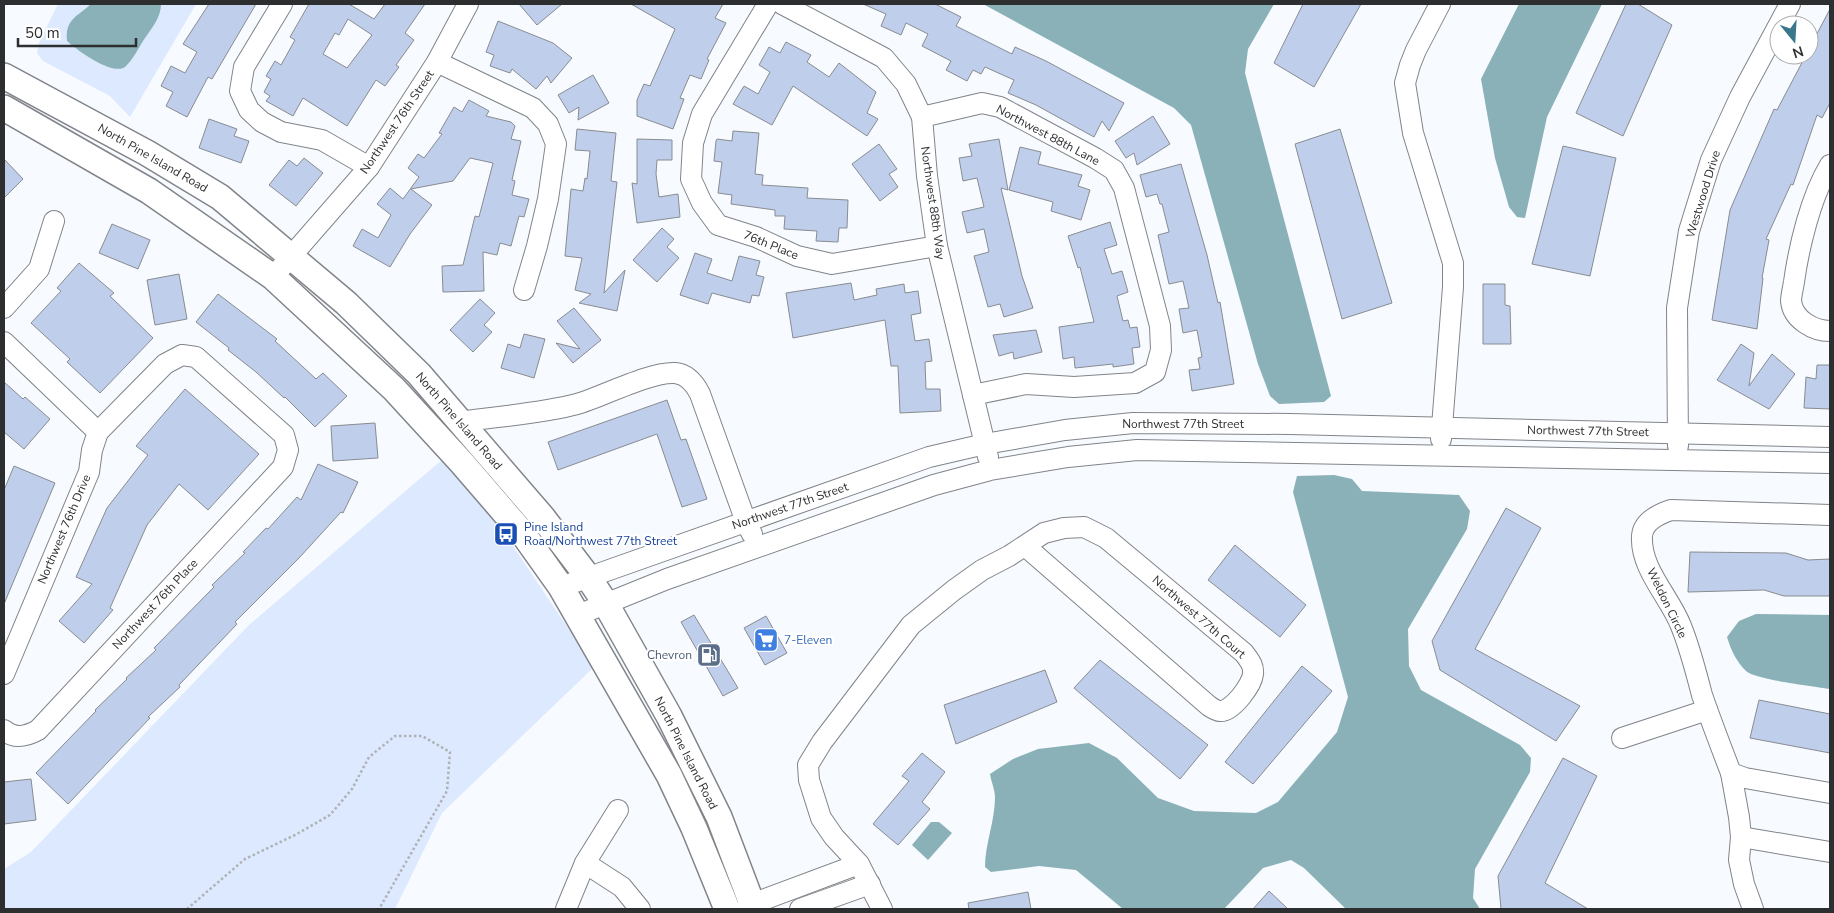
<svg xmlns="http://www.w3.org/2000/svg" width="1834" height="913" viewBox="0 0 1834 913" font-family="'Nunito Sans',sans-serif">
<rect width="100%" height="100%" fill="#f7faff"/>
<!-- green -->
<g fill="#dde9fe">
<polygon points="58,4 196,4 130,117 110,96 43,61 37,53 39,43"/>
<polygon points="443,459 501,528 594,667 442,813 395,909 4,909 4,869 31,852 249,625"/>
</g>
<!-- water -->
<g fill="#89b1b7">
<path d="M91 4H161C161 17 152 28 145 38 139 47 133 60 125 67 112 76 77 50 67 41 65 19 77 17 91 4Z"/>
<polygon points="983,4 1274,4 1248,49 1245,73 1331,396 1324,402 1279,404 1270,396 1258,364 1191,125 1174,108"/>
<polygon points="1519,4 1602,4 1547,117 1525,218 1517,217 1509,207 1495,158 1481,79"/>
<path d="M1334 475 1352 479 1362 491 1459 495 1470 511 1467 529 1408 629 1409 666 1421 690 1520 745 1531 758 1530 772 1475 869 1473 898 1480 909H1346L1304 868 1291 860 1263 868 1224 909H1123L1076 870 1039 866 991 872 985 867C985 844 995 821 995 797 995 790 991 781 990 774L1013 759 1038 749 1089 743 1117 758 1158 798 1194 811 1256 813 1278 802 1337 732 1348 697 1293 492 1297 476Z"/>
<path d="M1756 614 1830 615V689C1814 686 1756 680 1746 671 1736 661 1731 650 1727 637L1739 621Z"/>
<polygon points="931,822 939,822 952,833 928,860 912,845"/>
</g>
<!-- building -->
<g fill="#beceeb" stroke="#898c91" fill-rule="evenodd">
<polygon points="209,4 256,4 212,79 208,77 187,117 166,106 173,92 161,86 171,66 185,73 197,52 183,44"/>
<path d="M309 4H349L374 19 385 4H425L405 33 414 40 396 65 399 67 385 86 376 80 347 126 303 98 293 116 266 101 270 96 264 92 271 79 266 76 275 61 281 65 295 40 290 37ZM348 19 372 35 347 68 323 54 335 33 339 35Z"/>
<polygon points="519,4 562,4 537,25"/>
<polygon points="631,4 723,4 715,18 726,23 707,59 709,60 701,79 690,75 680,98 684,99 673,129 637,116 637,100 644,84 650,86 675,29"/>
<polygon points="863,4 935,4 961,17 956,26 1012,54 1015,47 1046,61 1124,103 1109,131 1102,121 1094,137 1036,105 1008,93 1014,80 985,67 981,74 973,70 967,81 946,70 951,61 922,46 928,34 906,23 901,35 881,26 886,14"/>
<polygon points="1303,4 1361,4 1314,87 1274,63"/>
<polygon points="1626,4 1638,4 1672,25 1623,136 1576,113"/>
<polygon points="1830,9 1830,103 1822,118 1817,115 1793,185 1791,184 1766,239 1769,240 1762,278 1763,278 1757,329 1712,320 1730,210 1774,109 1777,110 1806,55 1809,55 1809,49"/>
<polygon points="498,21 553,43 572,58 551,83 547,76 536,89 512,69 510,73 490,66 494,55 486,52"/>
<polygon points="786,42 811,55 807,62 829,77 839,63 876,92 867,113 878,119 867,136 793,86 772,125 733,104 744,86 758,94 770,72 759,65 769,47 780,53"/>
<polygon points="593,75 609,103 578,120 579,107 569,113 558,95"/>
<polygon points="469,100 489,111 486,116 511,122 515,126 511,139 521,141 512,180 515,181 512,195 529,199 524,217 519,216 511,246 500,243 497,255 483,252 484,291 443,292 442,266 463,265 475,216 479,217 493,163 470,158 453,181 411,189 432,205 410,234 390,267 353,246 362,229 378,238 391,215 377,204 390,188 403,199 419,177 408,168 418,154 424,158 442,134 439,133 454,107 462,112"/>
<polygon points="1153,116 1170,144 1137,165 1134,153 1126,158 1115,141"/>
<polygon points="209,119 237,129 234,136 249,141 241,163 199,148"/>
<polygon points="577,129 616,133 611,181 617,182 604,293 625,270 617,311 579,303 591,294 575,290 582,258 565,256 571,189 583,191 585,178 587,179 590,151 575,150"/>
<polygon points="1340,129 1392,303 1342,319 1295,144"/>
<polygon points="733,131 759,133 755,174 763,175 762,185 808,188 807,198 848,200 847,228 839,228 838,242 816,241 817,231 784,229 785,216 775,216 775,210 731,204 732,195 718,193 722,162 714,161 716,141 717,139 732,141"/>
<polygon points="637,139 672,140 672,160 657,160 656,174 659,197 678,194 680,217 637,223 632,183 637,184"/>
<polygon points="999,139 1008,190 1001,188 1022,276 1033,308 1004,317 1000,304 988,307 974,256 989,252 984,229 967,233 962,212 984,207 977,178 963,181 959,158 972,156 969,144"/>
<polygon points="879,144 897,169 889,174 898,187 880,201 852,164"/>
<polygon points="1563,146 1616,158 1590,276 1532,264"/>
<polygon points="1020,147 1041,152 1038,164 1082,175 1078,186 1090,190 1081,220 1051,211 1053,202 1009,190"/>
<polygon points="304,158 323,173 296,206 269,185 289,160 297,166"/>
<polygon points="4,159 23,179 4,198"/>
<polygon points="1181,164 1207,255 1218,303 1220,302 1234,384 1192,391 1189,370 1200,369 1198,358 1202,357 1197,330 1183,333 1179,309 1189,308 1183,281 1169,284 1158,235 1169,232 1162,204 1160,204 1157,194 1146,197 1140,175"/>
<polygon points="1110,222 1117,245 1104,249 1112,274 1122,271 1128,292 1117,296 1123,321 1128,320 1130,328 1137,327 1140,347 1132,348 1134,364 1113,367 1113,364 1075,368 1074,357 1063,359 1059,327 1094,322 1080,267 1078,268 1068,236"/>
<polygon points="112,224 150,240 138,269 99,253"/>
<polygon points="662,228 674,239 667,247 679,258 657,282 633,260"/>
<polygon points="695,253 712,259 707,273 732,281 739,256 760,261 756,275 764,277 759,296 752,295 750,303 712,293 708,304 680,295"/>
<polygon points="79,263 114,293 110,296 153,338 100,393 67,362 70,359 31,323 61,291 57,288"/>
<polygon points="179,274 187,319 155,325 147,280"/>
<polygon points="851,283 854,300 877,295 876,289 904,284 905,293 918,291 921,313 911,315 915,341 929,339 932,361 925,362 926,389 940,389 941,411 900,413 898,366 891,366 885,320 793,338 786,293"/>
<polygon points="1483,284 1505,284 1505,305 1510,306 1511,344 1483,344"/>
<polygon points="218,294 277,339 275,341 316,379 323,373 347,396 315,427 285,397 284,398 256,372 228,350 229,348 196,322"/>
<polygon points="480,299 495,313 484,325 492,332 473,352 450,330"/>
<polygon points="574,308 601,340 573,363 556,343 580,349 557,321"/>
<polygon points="1036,330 1042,352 1014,359 1013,352 999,356 993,335"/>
<polygon points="524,334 545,339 534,378 501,368 508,344 520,348"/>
<polygon points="1741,344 1754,353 1749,386 1772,354 1795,374 1769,409 1717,380"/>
<polygon points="1817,365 1830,365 1830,409 1804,408 1806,377 1816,379"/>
<polygon points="4,382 23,399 25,397 50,419 24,449 4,432"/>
<polygon points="185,389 259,454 208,510 179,484 147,525 110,608 113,610 84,643 59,621 92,584 76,577 107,508 148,455 136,446"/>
<polygon points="667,400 681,440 686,439 707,499 682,507 657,434 558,470 548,442"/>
<polygon points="375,423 378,458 333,461 331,426"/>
<polygon points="318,464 358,482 343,513 341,512 300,557 235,622 237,624 179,685 180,687 148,717 150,718 68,804 36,773 96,711 95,710 127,679 126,678 156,650 154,648 214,587 212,585 245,553 243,552 266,528 268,529 297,497 301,500"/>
<polygon points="14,466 55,483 4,604 4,490"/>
<polygon points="1506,508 1541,528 1475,649 1580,706 1556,741 1440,670 1432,641"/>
<polygon points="1235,545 1306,605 1280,637 1208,580"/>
<polygon points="1690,552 1786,553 1808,560 1830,559 1830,596 1784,596 1764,590 1688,592"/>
<polygon points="694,615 738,688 723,696 681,622"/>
<polygon points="766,616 787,653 765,665 744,628"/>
<polygon points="1100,660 1208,745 1180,779 1074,688"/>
<polygon points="1302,666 1332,691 1253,784 1225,762"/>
<polygon points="1045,670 1057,702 956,744 944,705"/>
<polygon points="1759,700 1830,714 1830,753 1750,738"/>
<polygon points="922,753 945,772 922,802 930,809 898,845 873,824 909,781 902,776"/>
<polygon points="1563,758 1597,776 1545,883 1588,909 1501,909 1498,876"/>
<polygon points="31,779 36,820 4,824 4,782"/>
<polygon points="1269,891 1288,909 1253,909"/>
<polygon points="1028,892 1031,909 969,909 968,903"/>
</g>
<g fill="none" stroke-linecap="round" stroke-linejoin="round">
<defs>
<g id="minor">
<polyline points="282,4 244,67 240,91 249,110 262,122 281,132 322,140 369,167"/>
<polyline points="768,4 702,114 693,143 691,179 702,203 718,225 756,237 797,256 832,264 937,246"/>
<polyline points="782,4 884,58 906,84 922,117 927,176 937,246 988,457"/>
<polyline points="1440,4 1416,50 1410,65 1405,83 1413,133 1453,263 1453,287 1441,439"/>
<polyline points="437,62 533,108 548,124 556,144 548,199 537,246 524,290"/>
<polyline points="922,117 982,103 1000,107 1095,158 1114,170 1124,188 1160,326 1161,350 1155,372 1135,383 1074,387 1026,384 973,395"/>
<path d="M1830 165C1811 196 1799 246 1794 282 1793 288 1791 296 1791 301 1793 320 1814 331 1830 331"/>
<polyline points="273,277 369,167 437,62 468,4"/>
<polyline points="4,308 39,269 54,221"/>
<polyline points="4,342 98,432"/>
<path d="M460 422C499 416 539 414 577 404 601 397 652 371 675 373 687 374 695 384 700 394L746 522 752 534"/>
<polyline points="1678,446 1677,308 1689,231 1711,160 1740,97 1790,4"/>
<path d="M1830 515 1671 510C1659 514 1643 521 1642 536 1640 569 1670 597 1681 626 1690 648 1696 672 1702 695 1711 721 1721 747 1731 773L1745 778 1830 793"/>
<polyline points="561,587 929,457 985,444 1065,430 1133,423 1290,424 1830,437"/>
<polyline points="578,615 667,579 934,485 990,470 1068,457 1137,450 1830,463"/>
<path d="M4 674 89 472 92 450 98 432 165 364 182 355 196 357 284 435 288 450 283 467 38 730C27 736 15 740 4 730"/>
<polyline points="1622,738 1707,710"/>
<polyline points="1731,773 1739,817 1741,837 1739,860 1744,884 1753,909"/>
<polyline points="1741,837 1830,852"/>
<polyline points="585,863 618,810"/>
<polyline points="566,909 585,863 622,887 640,909"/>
<polyline points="745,909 752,904 859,864"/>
<polyline points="800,909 870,884"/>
<path d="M882 909 859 864 834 837 821 818 809 780 808 765 822 742 911 625 954 590 982 570 1009 556 1044 533 1064 528 1084 527 1106 538 1244 653C1249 660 1254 665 1253 674 1252 685 1232 712 1220 711 1217 711 1212 708 1209 706L1025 546"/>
</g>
<g id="major">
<polyline points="4,76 147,153 220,197 346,303 419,374 543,518 588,577 606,604 669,716 719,817 754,909"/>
<polyline points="4,108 149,191 273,277 394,389 462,463 524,535 561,587 669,775 694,828 727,909"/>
</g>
</defs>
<!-- minor casing -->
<use href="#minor" stroke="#818489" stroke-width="22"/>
<!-- major casing -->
<use href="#major" stroke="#818489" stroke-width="28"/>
<!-- path -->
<polyline stroke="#afb2b6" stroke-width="2.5" stroke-dasharray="2.5 2.5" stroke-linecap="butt" points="187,909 245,859 295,835 330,815 352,789 369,757 395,736 422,736 450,752 447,791 379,909"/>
<!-- minor -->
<use href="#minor" stroke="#fff" stroke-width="20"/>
<!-- major -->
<use href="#major" stroke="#fff" stroke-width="25"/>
</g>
<!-- icons -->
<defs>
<symbol id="bus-square" viewBox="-11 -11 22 22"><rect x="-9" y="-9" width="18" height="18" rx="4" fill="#1a4fb4" stroke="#fff"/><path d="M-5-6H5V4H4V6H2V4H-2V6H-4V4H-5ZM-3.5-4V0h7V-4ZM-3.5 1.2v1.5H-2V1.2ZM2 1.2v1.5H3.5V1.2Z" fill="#fff"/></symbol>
<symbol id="supermarket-square" viewBox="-11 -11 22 22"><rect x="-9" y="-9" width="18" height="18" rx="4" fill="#3f7fe0" stroke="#fff"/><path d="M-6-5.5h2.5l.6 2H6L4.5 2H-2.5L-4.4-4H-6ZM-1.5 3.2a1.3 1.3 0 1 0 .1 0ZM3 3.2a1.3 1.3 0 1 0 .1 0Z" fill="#fff"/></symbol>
<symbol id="fuel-square" viewBox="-11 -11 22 22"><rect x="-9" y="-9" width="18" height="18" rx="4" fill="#5c6f8a" stroke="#fff"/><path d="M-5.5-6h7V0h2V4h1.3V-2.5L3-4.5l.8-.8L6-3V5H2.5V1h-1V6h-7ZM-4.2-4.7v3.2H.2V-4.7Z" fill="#fff"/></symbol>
</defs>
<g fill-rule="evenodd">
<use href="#bus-square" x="492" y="520" width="28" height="28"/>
<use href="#supermarket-square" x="752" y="626" width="28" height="28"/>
<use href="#fuel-square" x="695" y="641" width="28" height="28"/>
</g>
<g text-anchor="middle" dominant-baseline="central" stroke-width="4.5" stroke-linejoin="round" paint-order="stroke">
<!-- street labels -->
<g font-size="12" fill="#2c2e30" stroke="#fff">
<text transform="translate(397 122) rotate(-56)">Northwest 76th Street</text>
<text transform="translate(1048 135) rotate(28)">Northwest 88th Lane</text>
<text transform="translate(153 158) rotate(30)">North Pine Island Road</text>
<text transform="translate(1703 194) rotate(-73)">Westwood Drive</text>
<text transform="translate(933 203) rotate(82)">Northwest 88th Way</text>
<text transform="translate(771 245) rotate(22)">76th Place</text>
<text transform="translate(459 421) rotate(49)">North Pine Island Road</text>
<text x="1183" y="424">Northwest 77th Street</text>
<text transform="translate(1588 431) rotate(1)">Northwest 77th Street</text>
<text transform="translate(790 506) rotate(-19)">Northwest 77th Street</text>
<text transform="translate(64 529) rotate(-67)">Northwest 76th Drive</text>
<text transform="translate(1667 603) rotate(64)">Weldon Circle</text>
<text transform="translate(155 604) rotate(-47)">Northwest 76th Place</text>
<text transform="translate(1199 617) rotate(41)">Northwest 77th Court</text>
<text transform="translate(686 753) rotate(63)">North Pine Island Road</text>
</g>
<!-- transit labels -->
<g font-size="12" fill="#164399" stroke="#fff" text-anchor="start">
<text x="524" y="527">Pine Island<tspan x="524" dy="14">Road/Northwest 77th Street</tspan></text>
</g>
<!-- shop labels -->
<g font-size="12" fill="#366cbe" stroke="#fff" text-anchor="start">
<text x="784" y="640">7-Eleven</text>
</g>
<!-- service labels -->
<g font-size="12" fill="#4e5e75" stroke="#fff" text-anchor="end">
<text x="692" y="655">Chevron</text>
</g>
</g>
<!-- border -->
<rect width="1834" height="913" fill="none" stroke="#2c2e30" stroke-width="10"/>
<!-- north arrow -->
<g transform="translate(1794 40) rotate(162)"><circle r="24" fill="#ffffff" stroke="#ababac"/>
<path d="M0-4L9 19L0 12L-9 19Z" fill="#39778d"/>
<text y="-8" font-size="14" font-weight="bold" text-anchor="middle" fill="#2c2e30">N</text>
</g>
<!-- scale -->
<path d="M18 38v8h118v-8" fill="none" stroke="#2c2e30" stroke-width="2.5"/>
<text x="25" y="38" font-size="15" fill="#2c2e30" stroke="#ffffff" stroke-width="4" paint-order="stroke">50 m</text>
</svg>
